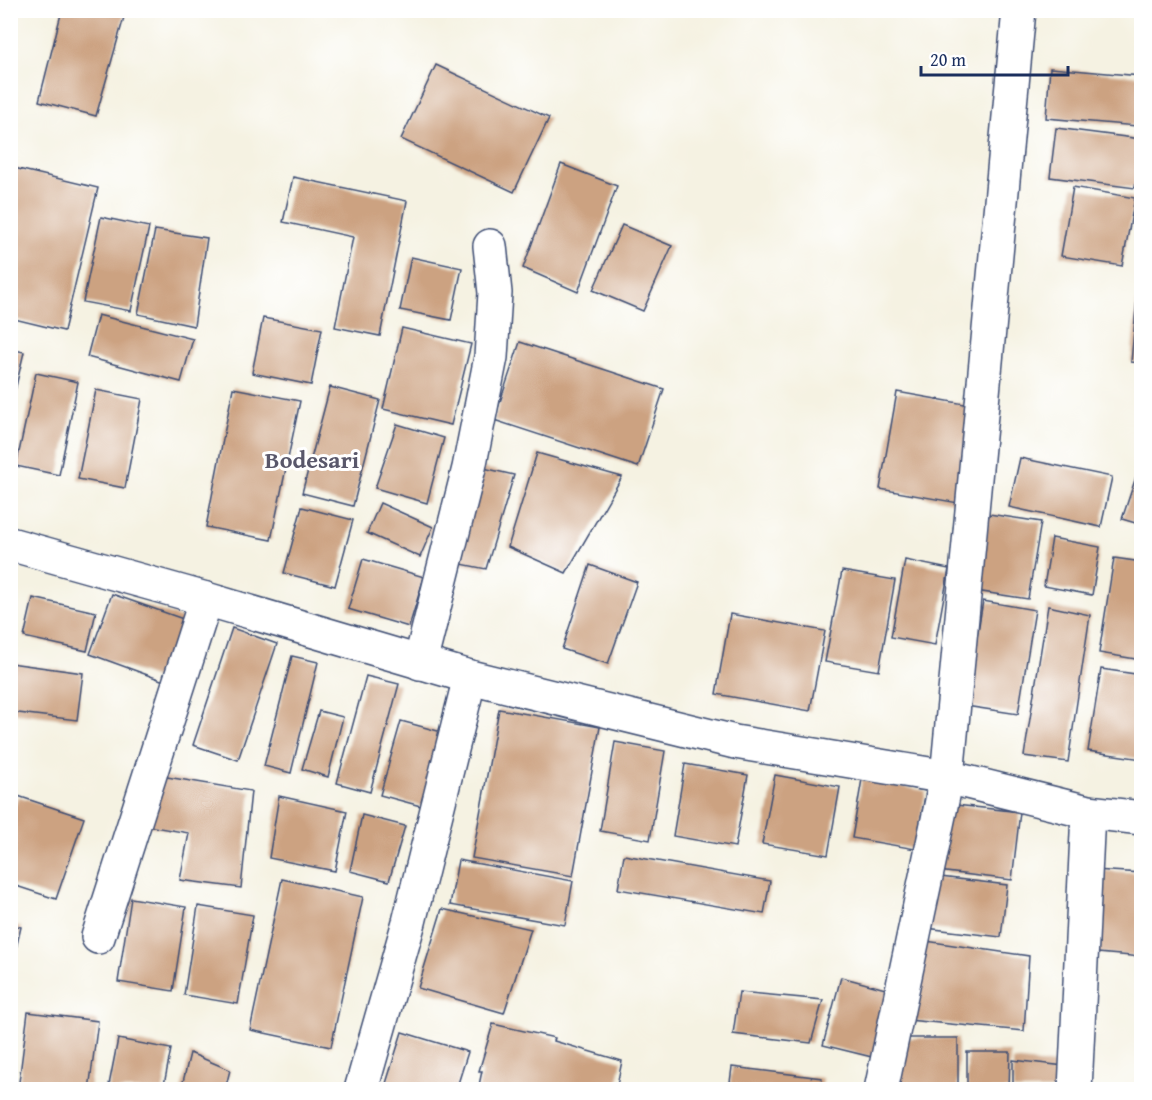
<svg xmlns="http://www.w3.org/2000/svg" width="1152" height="1100" viewBox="0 0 1152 1100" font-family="'Gentium Book Plus',serif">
<rect width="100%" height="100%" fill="#fff"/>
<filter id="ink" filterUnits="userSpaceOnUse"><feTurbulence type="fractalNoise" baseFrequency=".0167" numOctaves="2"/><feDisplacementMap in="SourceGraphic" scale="12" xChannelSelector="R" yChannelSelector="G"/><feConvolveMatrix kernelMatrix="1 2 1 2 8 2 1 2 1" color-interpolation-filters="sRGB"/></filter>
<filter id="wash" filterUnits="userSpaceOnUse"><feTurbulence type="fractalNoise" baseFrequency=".008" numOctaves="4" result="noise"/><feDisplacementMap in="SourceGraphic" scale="24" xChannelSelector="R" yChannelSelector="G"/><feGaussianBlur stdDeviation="1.35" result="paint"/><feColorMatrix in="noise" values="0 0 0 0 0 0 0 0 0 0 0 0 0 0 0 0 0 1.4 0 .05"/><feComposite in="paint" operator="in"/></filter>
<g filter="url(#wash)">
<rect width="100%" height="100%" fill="#f5f2e2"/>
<g id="blocks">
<!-- building -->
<g fill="#cca281">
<polygon points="62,10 126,10 96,116 39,101"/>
<polygon points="436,65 549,118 514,192 401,139"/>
<polygon points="1050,68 1141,76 1137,126 1046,118"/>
<polygon points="1056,128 1141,139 1135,188 1050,177"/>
<polygon points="561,164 617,186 578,292 523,268"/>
<polygon points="14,168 98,188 64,331 10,318 10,181"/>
<polygon points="293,177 407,201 380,336 335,327 353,237 283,222"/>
<polygon points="1073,187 1135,198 1122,266 1061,256"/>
<polygon points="101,217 149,227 131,311 83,302"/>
<polygon points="622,225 672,246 643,311 593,290"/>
<polygon points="155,230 207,238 194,326 138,314"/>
<polygon points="411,257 462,268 451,320 400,310"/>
<polygon points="1140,267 1142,267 1142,363 1131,362"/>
<polygon points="98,315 193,339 181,382 87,357"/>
<polygon points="263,318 322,329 311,385 252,373"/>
<polygon points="402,328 471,344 451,425 383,409"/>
<polygon points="520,342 664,389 638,467 494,420"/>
<polygon points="10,349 24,352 11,408 10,408"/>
<polygon points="36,373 78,382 59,475 16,466"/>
<polygon points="330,387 380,400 353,506 302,493"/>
<polygon points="233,388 300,401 271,540 206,527"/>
<polygon points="96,390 142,399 125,488 78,479"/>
<polygon points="897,392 976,406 958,503 880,489"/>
<polygon points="397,424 444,438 427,503 375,488"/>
<polygon points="537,453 622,477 566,573 508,547"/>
<polygon points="1020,458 1112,477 1101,527 1009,507"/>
<polygon points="1141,462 1142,462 1142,525 1122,519"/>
<polygon points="475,466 514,475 486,569 451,562"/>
<polygon points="380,503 433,527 420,557 367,533"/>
<polygon points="302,507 353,520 335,586 284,573"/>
<polygon points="989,514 1041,522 1028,599 976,591"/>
<polygon points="1052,538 1100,547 1092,595 1044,586"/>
<polygon points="1114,558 1142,562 1142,660 1099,653"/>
<polygon points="363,559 424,577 409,627 348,609"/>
<polygon points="905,560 949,569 935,645 891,637"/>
<polygon points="590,565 637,582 608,664 562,649"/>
<polygon points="842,571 895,580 879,671 825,662"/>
<polygon points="112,594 186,620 164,681 90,654"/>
<polygon points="33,598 96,612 87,651 24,637"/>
<polygon points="983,601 1035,610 1018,714 966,706"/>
<polygon points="1048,606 1090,615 1068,762 1024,756"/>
<polygon points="730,614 825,631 810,711 716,694"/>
<polygon points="232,628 277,644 238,760 193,745"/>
<polygon points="292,656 318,662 291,773 264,766"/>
<polygon points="10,663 83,673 77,720 10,712"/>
<polygon points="1101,669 1142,675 1142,759 1088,751"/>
<polygon points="366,676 399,684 370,792 337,783"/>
<polygon points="499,709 600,727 573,876 472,858"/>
<polygon points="319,711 343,717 328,777 302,769"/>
<polygon points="401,721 449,734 428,808 380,795"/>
<polygon points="615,742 665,751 650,840 600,831"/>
<polygon points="685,764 748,775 735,847 673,836"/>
<polygon points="155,775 251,791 241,888 180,880 189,833 142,825"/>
<polygon points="775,775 840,787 828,855 762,844"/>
<polygon points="862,779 926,791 915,849 852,838"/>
<polygon points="18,796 84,818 56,899 10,884 10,818"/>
<polygon points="279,796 347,811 335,871 269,858"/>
<polygon points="946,804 1020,812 1012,880 938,871"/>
<polygon points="362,815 405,826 389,881 350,871"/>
<polygon points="624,855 770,881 764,914 618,889"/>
<polygon points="458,860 573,881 565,925 450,905"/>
<polygon points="1094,870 1142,873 1142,957 1087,952"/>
<polygon points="932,876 1007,885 1001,937 926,928"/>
<polygon points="282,879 363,897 331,1047 250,1030"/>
<polygon points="131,898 186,907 173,991 118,982"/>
<polygon points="198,906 253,915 238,1004 184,995"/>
<polygon points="442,909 531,929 504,1013 418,988"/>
<polygon points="10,924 21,927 11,970 10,970"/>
<polygon points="919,940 1029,956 1024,1031 908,1020"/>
<polygon points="841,977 893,991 876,1058 823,1045"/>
<polygon points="739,992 823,1000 811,1043 733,1034"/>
<polygon points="28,1012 98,1021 89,1090 18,1090"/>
<polygon points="493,1024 555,1038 554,1041 622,1061 616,1090 478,1090 482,1071 479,1071"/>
<polygon points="402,1032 468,1052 456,1090 384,1090"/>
<polygon points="901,1038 958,1038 958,1090 898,1090"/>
<polygon points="118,1039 171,1049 163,1090 108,1090"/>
<polygon points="967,1052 1010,1052 1009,1090 967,1090"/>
<polygon points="190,1053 230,1070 225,1090 181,1090"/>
<polygon points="1013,1060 1073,1067 1071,1090 1013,1090"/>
<polygon points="732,1067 822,1078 821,1090 729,1090"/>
</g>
</g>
</g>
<g filter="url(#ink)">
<use href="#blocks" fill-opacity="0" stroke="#3c4c72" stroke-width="1.5"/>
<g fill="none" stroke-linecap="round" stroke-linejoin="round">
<defs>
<g id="minor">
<polyline points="10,544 206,599 470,677 735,742 947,777 1088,812 1142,818"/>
<polyline points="420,663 469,468 491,357 495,293 490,246"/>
<polyline points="98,937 206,599"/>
<polyline points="361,1090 409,922 470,677"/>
<polyline points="881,1090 947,777 1019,10"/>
<polyline points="1075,1090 1088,812"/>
</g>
</defs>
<!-- minor casing -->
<use href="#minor" stroke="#3c4c72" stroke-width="36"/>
<!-- minor -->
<use href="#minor" stroke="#fff" stroke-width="33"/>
</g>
</g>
<g text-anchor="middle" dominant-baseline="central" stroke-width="6" stroke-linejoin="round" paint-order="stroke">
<!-- quarter labels -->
<g font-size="24" font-weight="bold" fill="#59576a" stroke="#fff">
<text x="312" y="459">Bodesari</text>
</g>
</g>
<!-- margin -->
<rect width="1152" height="1100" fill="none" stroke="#fff" stroke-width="36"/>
<!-- scale -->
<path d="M921 66v9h147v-9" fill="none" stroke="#1b2f5e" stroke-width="3"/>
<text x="930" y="66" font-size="18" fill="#1b2f5e" stroke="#ffffff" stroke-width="4.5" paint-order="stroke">20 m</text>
</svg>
